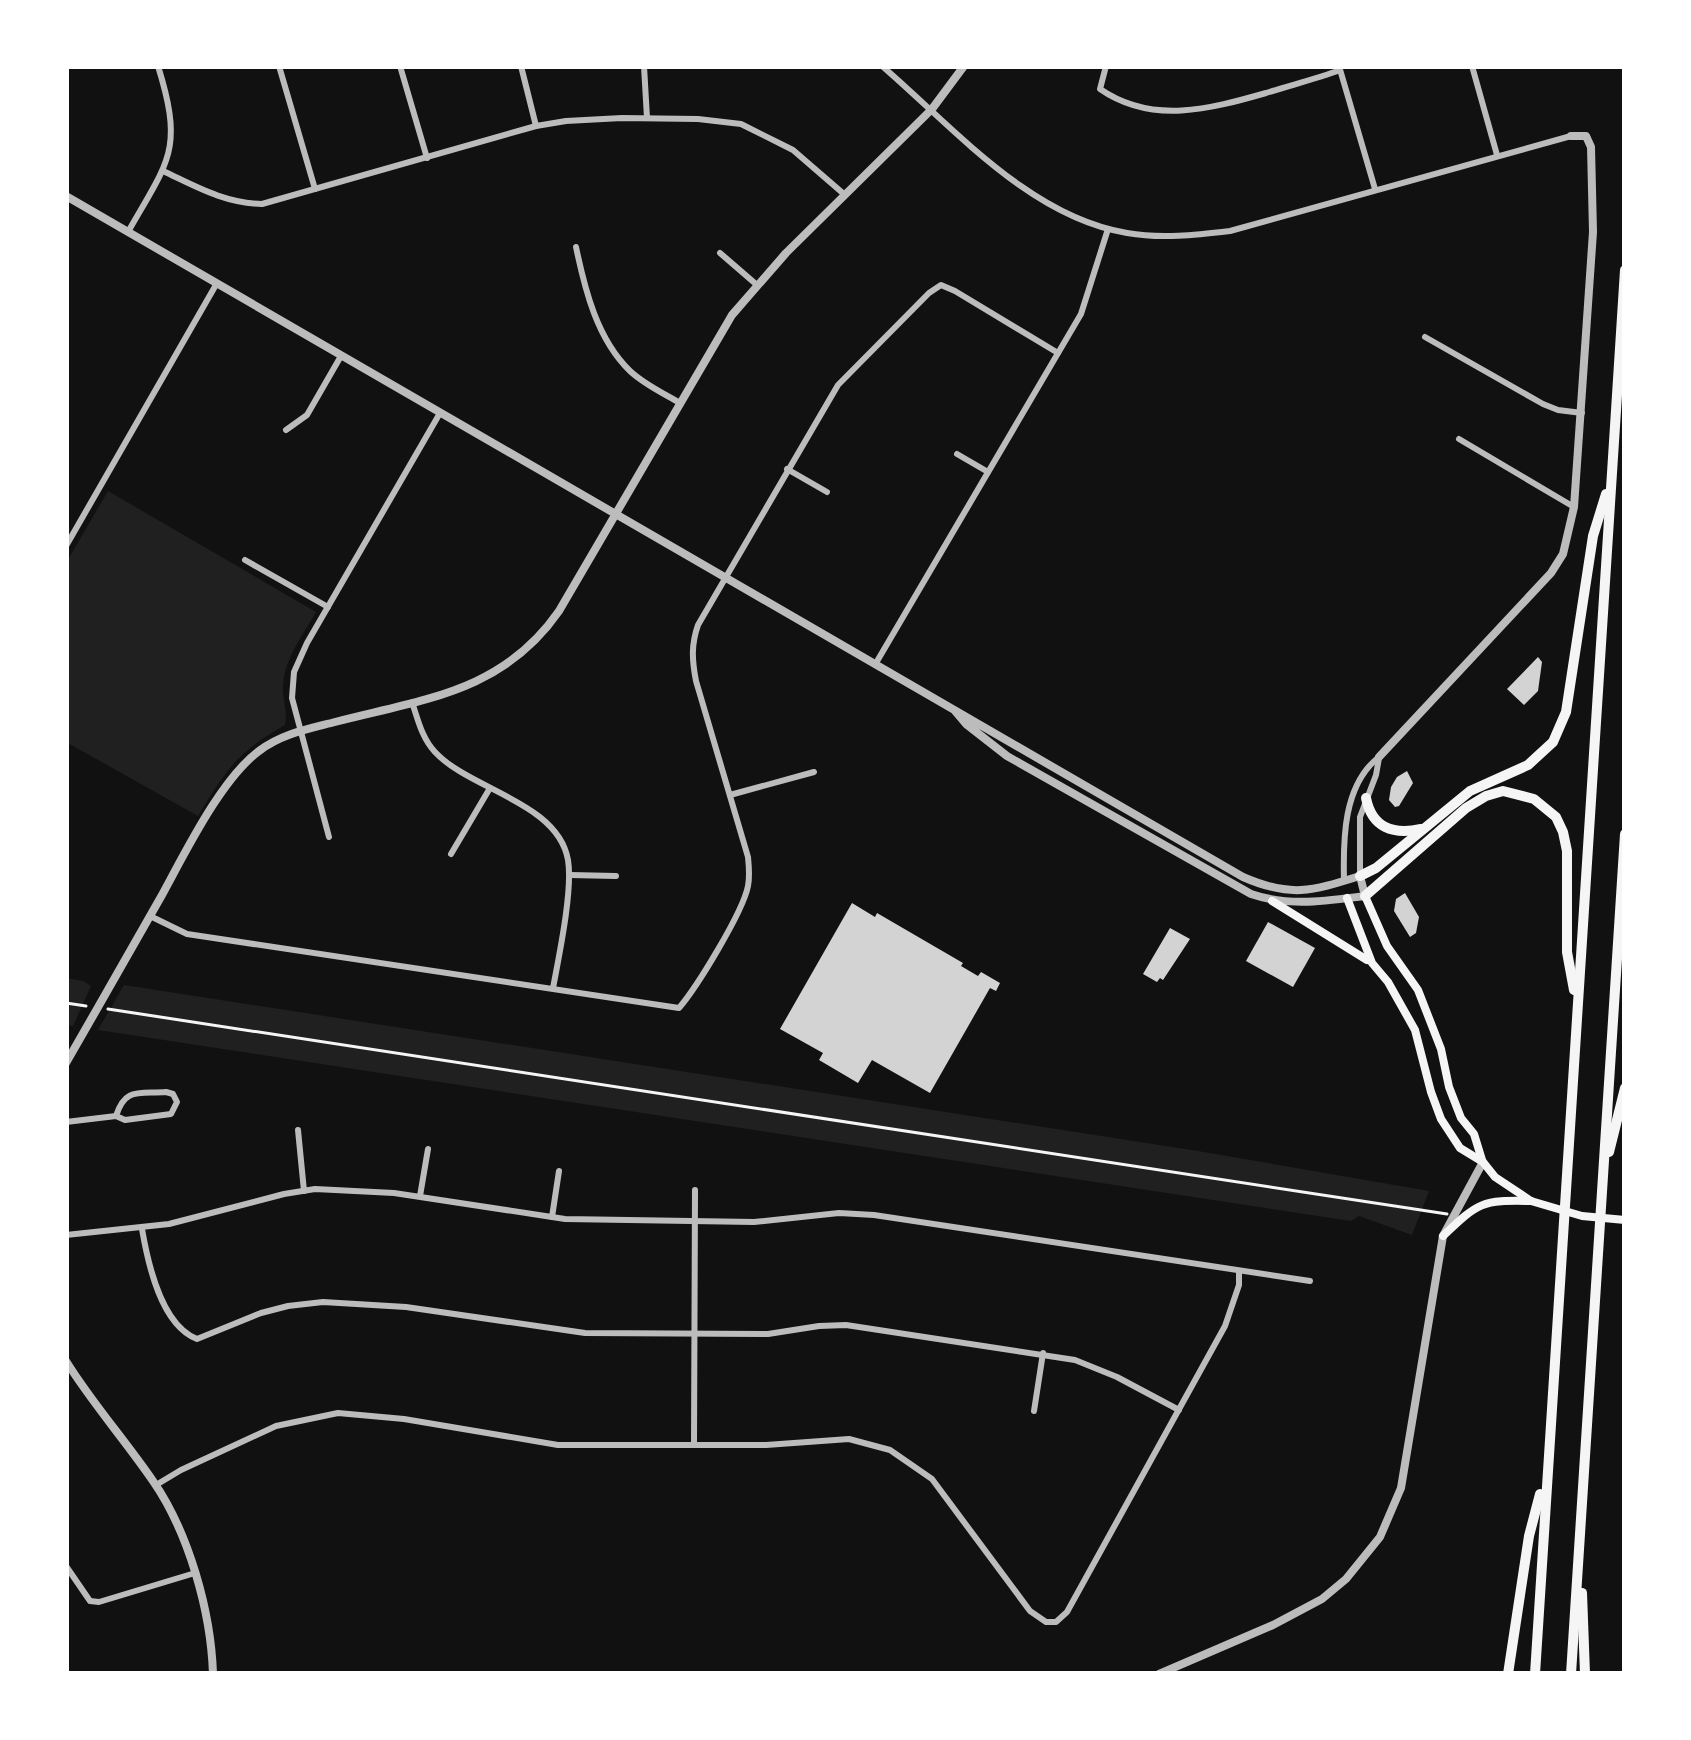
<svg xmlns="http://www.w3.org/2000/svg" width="1691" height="1740" viewBox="0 0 1691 1740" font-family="Ubuntu,sans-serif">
<rect width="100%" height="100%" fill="#111"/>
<!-- green -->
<g fill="#202020">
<path d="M108 491 316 612C303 635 285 658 283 685 282 699 288 711 285 725 237 752 226 770 198 816L66 742V563Z"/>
<polygon points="66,978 83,981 91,986 73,1026 66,1025"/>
<polygon points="124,985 1198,1151 1429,1191 1412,1235 1359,1216 1351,1221 98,1030"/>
</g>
<!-- building -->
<g fill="#d3d3d3">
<polygon points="1538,657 1542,662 1538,691 1524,705 1507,689"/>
<polygon points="1407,771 1413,783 1399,806 1395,807 1389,800 1391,787 1397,777"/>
<polygon points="1405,893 1419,917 1416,933 1410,937 1394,911 1396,899"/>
<polygon points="852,903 875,917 877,913 963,963 961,966 978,976 981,972 1000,983 996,991 990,988 930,1093 872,1060 858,1083 819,1060 823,1053 780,1029"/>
<polygon points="1268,922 1315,948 1293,987 1246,961"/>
<polygon points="1170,928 1190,939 1163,980 1160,978 1157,982 1143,974"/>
</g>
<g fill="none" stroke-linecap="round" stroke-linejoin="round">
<!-- path -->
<g stroke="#f5f5f5" stroke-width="3">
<polyline points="66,1003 86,1006"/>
<polyline points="108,1009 1447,1214"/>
</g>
<!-- minor -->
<g stroke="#bcbcbc" stroke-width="6">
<polyline points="279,66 315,189"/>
<polyline points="400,66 427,158"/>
<polyline points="521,66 536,126"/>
<polyline points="644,66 647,118"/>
<path d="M882 66C954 128 1030 217 1127 233 1161 239 1196 235 1230 231L1571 136"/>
<path d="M1106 66 1100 89C1152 125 1210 109 1266 93 1291 85 1316 79 1340 70"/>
<polyline points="1339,66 1375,189"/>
<polyline points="1472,66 1497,155"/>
<path d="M163 171C197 187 224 203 262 204L536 126 566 121 622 118 698 119 741 124 793 150 845 195"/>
<path d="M128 232C169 160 184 150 158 66"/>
<path d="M576 247C585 290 597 339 630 371 645 385 663 393 680 403"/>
<polyline points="720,253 757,285"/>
<polyline points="1425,337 1543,404 1558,410 1582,413"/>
<polyline points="286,430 307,415 341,356"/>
<polyline points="1459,439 1574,507"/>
<polyline points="957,454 988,472"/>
<polyline points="787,469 827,492"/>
<polyline points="66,546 217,283"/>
<polyline points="245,560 328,607"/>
<polyline points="876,663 1081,314 1108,229"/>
<path d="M412 702C418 720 422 738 435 752 470 790 558 802 568 860 573 890 559 956 553 988"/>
<polyline points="730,795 814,772"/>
<polyline points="329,837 292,698 294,672 307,643 440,413"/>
<polyline points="451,854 490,788"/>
<polyline points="1360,873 1360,817 1376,775 1379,758"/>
<polyline points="570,875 616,876"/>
<path d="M1344 881C1343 840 1343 785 1379 757"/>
<path d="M150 916 187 934 679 1008C697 987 743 912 748 886 750 876 749 867 748 857L696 681C692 660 691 645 698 625L838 385 929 293 941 285 955 291 1058 353"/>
<path d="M166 1092 173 1094 177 1102 171 1114 125 1120 116 1116C125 1087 139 1094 166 1092Z"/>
<polyline points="66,1122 116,1116"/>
<polyline points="298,1130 304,1191"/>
<polyline points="420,1196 428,1149"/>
<polyline points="552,1217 559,1171"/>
<path d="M142 1229C148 1264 161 1325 197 1339L261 1313 288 1306 323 1302 406 1307 585 1333 768 1334 819 1326 846 1325 1075 1360 1117 1377 1179 1410"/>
<polyline points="66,1235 169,1224 284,1194 315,1189 394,1193 565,1219 754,1222 839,1213 874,1215 1310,1281"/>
<polyline points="1034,1411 1043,1353"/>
<polyline points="694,1445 695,1190"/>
<polyline points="156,1485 181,1470 276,1426 338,1413 404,1419 558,1445 766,1445 849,1439 890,1450 932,1479 1030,1611 1046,1622 1056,1622 1067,1612 1225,1326 1239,1285 1239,1271"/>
<polyline points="66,1566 90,1601 99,1602 195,1573"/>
<polyline points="112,1674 174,1674"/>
</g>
<!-- tertiary -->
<g stroke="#bcbcbc" stroke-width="8">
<path d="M66 196 1243 877C1291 898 1312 891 1360 876L1365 896C1325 901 1289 907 1251 894L1007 756 966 724 955 711"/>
<polyline points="1379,757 1551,573 1563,554 1574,507 1593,232 1591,147 1586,136 1571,136"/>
<path d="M66 1063C98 1007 130 952 162 895 185 853 221 779 259 751 281 734 308 729 335 722 424 699 503 692 559 611L732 315 786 253 932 109 964 66"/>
<path d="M66 1361C92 1403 125 1440 153 1481 189 1533 211 1612 213 1674"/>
<polyline points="1159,1674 1273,1625 1322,1599 1346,1579 1380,1537 1401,1488 1443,1236 1483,1162"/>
</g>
<!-- secondary -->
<g stroke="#f5f5f5" stroke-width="8">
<polyline points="1365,896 1387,946 1418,990 1441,1049 1449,1087 1461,1118 1474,1134 1482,1160"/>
<polyline points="1347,898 1372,963 1388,982 1415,1030 1431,1092 1441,1119 1460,1148 1483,1162 1495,1177 1531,1201 1582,1216 1625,1220"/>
<polyline points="1272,901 1367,960"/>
<path d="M1443 1236C1479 1202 1481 1200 1531 1201"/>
</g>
<!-- motorway -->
<g stroke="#f5f5f5" stroke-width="10">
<path d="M1366 798C1372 828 1393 835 1421 829"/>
<polyline points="1360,876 1376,868 1470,791 1528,765 1553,742 1566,712 1593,536 1606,494"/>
<polyline points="1365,896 1466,808 1486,796 1503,791 1534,799 1556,817 1563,832 1567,851 1567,952 1574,990"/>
<polyline points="1609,1152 1625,1088"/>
<polyline points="1582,1593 1585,1674"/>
<polyline points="1508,1674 1529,1536 1540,1494"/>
<polyline points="1535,1674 1625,270"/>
<polyline points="1571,1674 1625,834"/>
</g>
</g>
<!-- border -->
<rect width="1691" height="1740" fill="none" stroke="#ffffff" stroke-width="138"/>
</svg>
